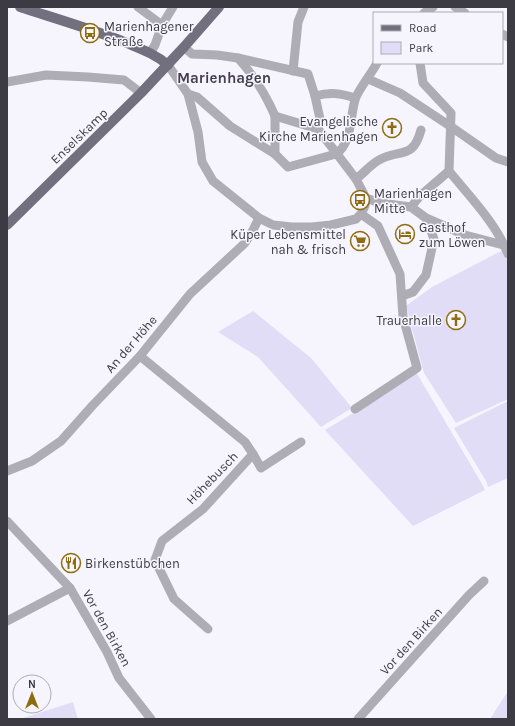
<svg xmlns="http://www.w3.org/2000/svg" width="515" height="726" viewBox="0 0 515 726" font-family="Karla,sans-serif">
<rect width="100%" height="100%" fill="#f6f4fd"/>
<!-- green -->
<g fill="#e2ddf7">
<polygon points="503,250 508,262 508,399 456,423 424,373 406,306 432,287"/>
<polygon points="253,311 311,358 352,408 321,427 258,357 218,332"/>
<polygon points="416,372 482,484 485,490 413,526 325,430 355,412"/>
<polygon points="508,401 508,478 488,487 486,481 454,428"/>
<polygon points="508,691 508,719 490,719"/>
<polygon points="73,702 78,719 20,719"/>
</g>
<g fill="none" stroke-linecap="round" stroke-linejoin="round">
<!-- minor -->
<g stroke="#aeacb5" stroke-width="9">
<polyline points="138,7 162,25"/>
<polyline points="455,7 465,13"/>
<polyline points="424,13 433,7"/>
<polyline points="502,34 508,37"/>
<polyline points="184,47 192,54 217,55 238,58 308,74 315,96 320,119 318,129"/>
<polyline points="150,53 155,45 162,25 173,7"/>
<path d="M420 63 423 83 451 113 449 171C470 197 496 223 508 254"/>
<path d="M168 65 188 94 198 132 202 162 213 181 259 218 273 225 292 227H312L331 225 356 219 361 214 365 206 366 198 356 179 318 129 275 116C265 93 255 77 238 58"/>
<polyline points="293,71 298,22 304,7"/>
<polyline points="368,79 400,93 450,126 496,158 508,162"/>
<polyline points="7,82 46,75 88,77 124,80 141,93"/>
<path d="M188 94 197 97 230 126 275 154 288 167 336 154C352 143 350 117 355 100 357 91 372 73 377 63"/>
<path d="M315 96C330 92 340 93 355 98"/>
<polyline points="275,154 275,116"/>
<path d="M356 179C363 174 373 162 381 159 402 149 413 159 421 130"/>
<polyline points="366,198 380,203 411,207 426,218 465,235 507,246"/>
<polyline points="411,207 420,196 449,171"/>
<polyline points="402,296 413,292 426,275 434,239 426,218"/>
<polyline points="140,356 245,442 253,454 203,509 162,541 155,560 174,599 208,629"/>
<polyline points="355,409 417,368 403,317 400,274 378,226 361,214"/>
<polyline points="253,454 261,468 301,442"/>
<polyline points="7,471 32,461 61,441 93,405 140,356 190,294 245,243 253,230 259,218"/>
<polyline points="7,521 70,588 107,652 119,678 151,719"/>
<polyline points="7,621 70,588"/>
<polyline points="358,719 469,595 484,581"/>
</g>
<!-- major -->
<g stroke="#726f7f" stroke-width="10">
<path d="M20 7C54 18 88 28 122 41 138 48 154 53 168 65"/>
<polyline points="7,225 141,93 184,47 219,7"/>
</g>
</g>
<!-- icons -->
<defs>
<symbol id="bus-ring" viewBox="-11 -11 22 22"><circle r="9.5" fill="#f6f4fd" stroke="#8d6d10" stroke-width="1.5"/><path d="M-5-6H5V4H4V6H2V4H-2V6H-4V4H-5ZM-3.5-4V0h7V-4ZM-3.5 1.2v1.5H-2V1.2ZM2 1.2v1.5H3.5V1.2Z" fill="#8d6d10"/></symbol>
<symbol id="church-ring" viewBox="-11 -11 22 22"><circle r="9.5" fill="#f6f4fd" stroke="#8d6d10" stroke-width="1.5"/><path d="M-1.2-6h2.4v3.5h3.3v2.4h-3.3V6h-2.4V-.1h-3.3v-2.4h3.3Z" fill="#8d6d10"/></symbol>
<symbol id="hotel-ring" viewBox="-11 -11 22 22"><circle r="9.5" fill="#f6f4fd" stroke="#8d6d10" stroke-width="1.5"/><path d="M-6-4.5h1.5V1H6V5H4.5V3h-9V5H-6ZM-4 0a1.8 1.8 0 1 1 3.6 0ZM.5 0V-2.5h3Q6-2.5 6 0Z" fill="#8d6d10"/></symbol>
<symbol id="supermarket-ring" viewBox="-11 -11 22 22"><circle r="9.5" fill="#f6f4fd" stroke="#8d6d10" stroke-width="1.5"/><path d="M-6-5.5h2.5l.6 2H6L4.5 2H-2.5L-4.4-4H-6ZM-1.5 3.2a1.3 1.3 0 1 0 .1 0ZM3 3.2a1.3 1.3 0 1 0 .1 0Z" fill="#8d6d10"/></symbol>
<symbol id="restaurant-ring" viewBox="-11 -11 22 22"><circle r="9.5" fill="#f6f4fd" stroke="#8d6d10" stroke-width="1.5"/><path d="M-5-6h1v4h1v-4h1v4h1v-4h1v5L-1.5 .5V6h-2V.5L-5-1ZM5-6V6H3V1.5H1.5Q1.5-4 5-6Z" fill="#8d6d10"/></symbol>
</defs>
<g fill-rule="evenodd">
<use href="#bus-ring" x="79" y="22" width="22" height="22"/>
<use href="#church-ring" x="381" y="117" width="22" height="22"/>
<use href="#bus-ring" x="349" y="189" width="22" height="22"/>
<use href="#hotel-ring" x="394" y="223" width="22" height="22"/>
<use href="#supermarket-ring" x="349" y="230" width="22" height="22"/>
<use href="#church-ring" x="445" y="309" width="22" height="22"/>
<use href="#restaurant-ring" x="60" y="552" width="22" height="22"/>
</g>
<g text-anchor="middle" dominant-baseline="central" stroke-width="3" stroke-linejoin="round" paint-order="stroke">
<!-- poi labels -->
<g font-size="13" fill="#3c3b43" stroke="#f6f4fd" text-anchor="start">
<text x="104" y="26">Marienhagener<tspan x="104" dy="15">Straße</tspan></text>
<text x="378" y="121" text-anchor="end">Evangelische<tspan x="378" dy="15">Kirche Marienhagen</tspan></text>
<text x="374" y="193">Marienhagen<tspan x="374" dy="15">Mitte</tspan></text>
<text x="419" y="227">Gasthof<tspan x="419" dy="15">zum Löwen</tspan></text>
<text x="346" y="234" text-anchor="end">Küper Lebensmittel<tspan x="346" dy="15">nah &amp; frisch</tspan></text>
<text x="442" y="320" text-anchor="end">Trauerhalle</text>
<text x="85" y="563">Birkenstübchen</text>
</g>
<!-- street labels -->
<g font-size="13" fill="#3c3b43" stroke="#f6f4fd">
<text transform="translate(79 136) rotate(-44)">Enselskamp</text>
<text transform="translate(131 344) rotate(-49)">An der Höhe</text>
<text transform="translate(212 478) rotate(-46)">Höhebusch</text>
<text transform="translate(107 628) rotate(61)">Vor den Birken</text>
<text transform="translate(411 641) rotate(-48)">Vor den Birken</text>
</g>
<!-- quarter labels -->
<g font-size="15" font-weight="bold" fill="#433f50" stroke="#f6f4fd">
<text x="224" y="78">Marienhagen</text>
</g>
</g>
<!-- border -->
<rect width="515" height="726" fill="none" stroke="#3c3b43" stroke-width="16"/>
<!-- legend -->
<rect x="373" y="12" width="130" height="52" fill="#f6f4fd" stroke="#acaab3"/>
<rect x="381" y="25" width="20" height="6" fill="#726f7f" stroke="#acaab3"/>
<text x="409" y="32" font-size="12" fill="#3c3b43">Road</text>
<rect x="381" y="42" width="20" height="12" fill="#e2ddf7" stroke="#acaab3"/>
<text x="409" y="52" font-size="12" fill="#3c3b43">Park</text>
<!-- north arrow -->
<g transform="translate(32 694)"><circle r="19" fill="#f6f4fd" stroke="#acaab3"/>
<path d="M0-3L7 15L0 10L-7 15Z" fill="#8d6d10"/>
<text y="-6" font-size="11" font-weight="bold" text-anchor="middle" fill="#3c3b43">N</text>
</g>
</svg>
